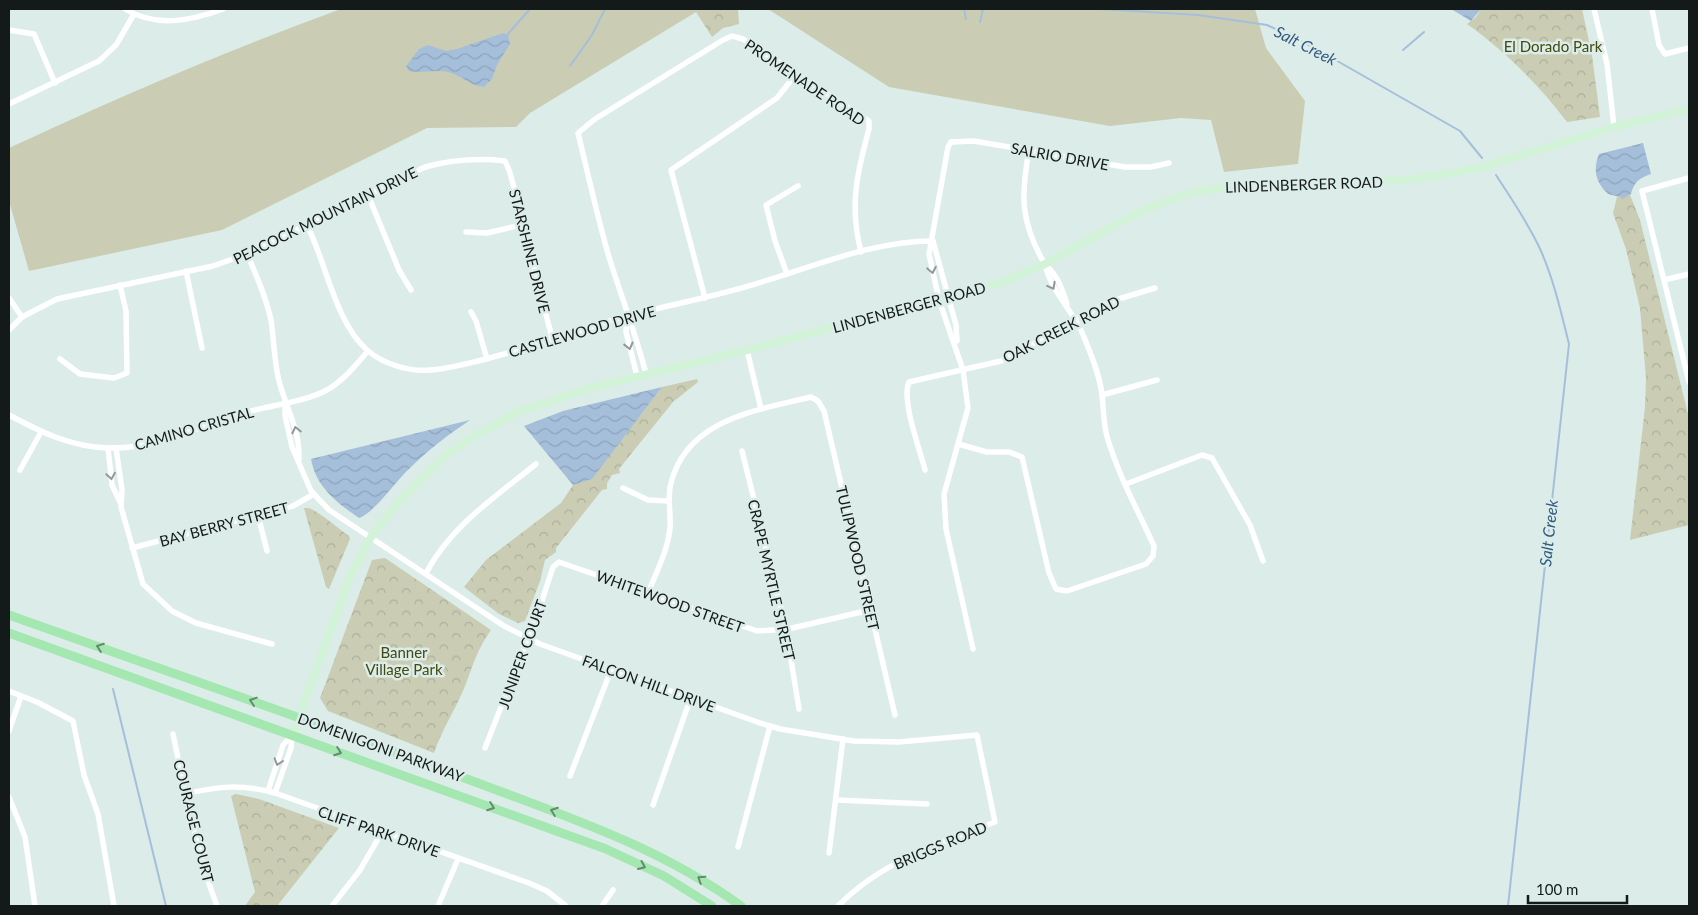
<svg xmlns="http://www.w3.org/2000/svg" width="1698" height="915" viewBox="0 0 1698 915" font-family="Lato,sans-serif">
<defs>
<pattern id="park-crowns" width="20" height="18" patternUnits="userSpaceOnUse" patternTransform="scale(1.25)"><rect width="20" height="18" fill="#cacdb4"/><path d="M2 6a3 3 0 1 1 6 0M12 15a3 3 0 1 1 6 0" fill="none" stroke="#adaf9a"/></pattern>
<pattern id="water-waves" width="16" height="10" patternUnits="userSpaceOnUse" patternTransform="scale(1.25)"><rect width="16" height="10" fill="#a5bfda"/><path d="M0 5q4-4 8 0t8 0" fill="none" stroke="#8da4ba"/></pattern>
</defs>
<rect width="100%" height="100%" fill="#dbece9"/>
<!-- grass -->
<g fill="#cacdb4">
<path d="M341 9H701L530 113 516 127 427 128 222 230 29 271 9 201V148C118 97 228 50 341 9Z"/>
<polygon points="768,9 1255,9 1266,48 1305,101 1298,164 1224,172 1211,120 1181,118 1110,126 889,87"/>
</g>
<!-- park -->
<g fill="url(#park-crowns)">
<polygon points="701,9 738,9 739,24 723,28 712,37 696,12"/>
<path d="M1481 9H1582L1592 55 1600 117 1567 122C1538 84 1506 52 1467 24L1476 17Z"/>
<polygon points="1630,195 1640,220 1689,418 1689,525 1630,540 1645,407 1646,378 1640,308 1626,249 1613,213 1617,197"/>
<polygon points="697,379 698,382 673,402 619,469 620,473 612,475 607,483 607,489 602,490 556,548 556,552 545,560 540,581 525,621 518,623 499,614 464,587 486,560 561,503 573,485 592,478 662,387"/>
<path d="M308 508C316 509 340 530 349 536L350 539 329 589 326 587 304 508Z"/>
<path d="M385 558 491 630C476 652 474 663 465 686 456 709 442 729 434 753L328 711 320 698 372 560Z"/>
<polygon points="236,794 259,799 339,828 277,906 245,906 255,892 231,796"/>
</g>
<!-- water -->
<g fill="url(#water-waves)">
<polygon points="1451,9 1481,9 1471,21"/>
<path d="M503 33 508 35 510 44 497 65 492 79 484 87C470 86 461 75 448 72 435 69 422 74 409 71L406 66 419 49 428 45 446 51 457 49Z"/>
<path d="M1643 143 1651 174C1639 178 1634 182 1631 194L1624 198 1608 194C1595 182 1593 169 1599 154Z"/>
<polygon points="662,387 592,479 573,485 524,426 563,411"/>
<path d="M470 420C448 435 428 450 409 469 396 481 374 513 359 518 337 503 316 487 311 459Z"/>
</g>
<g fill="none" stroke-linecap="round" stroke-linejoin="round">
<!-- stream -->
<g stroke="#a5bfda" stroke-width="2">
<polyline points="964,9 966,19"/>
<polyline points="1100,9 1198,15 1267,25 1311,46 1460,131 1482,158"/>
<polyline points="980,22 983,9"/>
<polyline points="507,35 530,9"/>
<polyline points="1403,50 1424,32"/>
<polyline points="570,66 592,35 605,9"/>
<path d="M1496 175C1512 200 1529 224 1541 251 1554 281 1561 312 1569 344L1508 906"/>
<polyline points="113,689 166,906"/>
</g>
<!-- street -->
<g stroke="#fff" stroke-width="5.5">
<path d="M125 9C157 28 190 21 223 9"/>
<polyline points="1594,9 1607,64 1614,127"/>
<polyline points="1652,9 1659,45 1665,54 1689,48"/>
<polyline points="9,30 34,34 55,83"/>
<polyline points="9,104 99,61 116,45 134,14"/>
<path d="M1029 150C1021 195 1020 220 1043 261 1046 267 1052 270 1055 276 1061 284 1064 295 1067 304"/>
<polyline points="1689,178 1642,191 1689,382"/>
<polyline points="368,195 399,270 411,290"/>
<path d="M307 225C326 262 335 322 367 350 383 364 409 372 430 370 448 369 465 364 482 360 521 350 559 338 597 325 652 307 710 299 765 281 820 264 875 241 933 241"/>
<polyline points="466,232 487,233 525,224"/>
<polyline points="933,241 956,325 957,341"/>
<path d="M247 254C257 276 266 297 271 320 274 340 274 361 279 381 286 408 300 430 299 459"/>
<polyline points="186,271 202,348"/>
<polyline points="787,274 775,241 766,205 798,186"/>
<polyline points="1664,280 1689,274"/>
<polyline points="9,298 22,317"/>
<polyline points="705,298 671,170 777,98 796,74"/>
<polyline points="471,312 476,321 487,359"/>
<polyline points="627,316 626,332 637,376"/>
<path d="M9 330 22 317 57 299 213 266 247 254 425 167C450 160 479 158 505 161L509 170C526 226 537 284 553 341"/>
<polyline points="747,350 761,409"/>
<polyline points="60,359 80,374 114,378 127,373 126,311 120,285"/>
<path d="M646 374C636 334 621 296 609 257 597 216 588 174 578 133L595 119 723 40 732 36 743 39 869 121V129C857 173 849 206 861 252"/>
<polyline points="1102,395 1157,380"/>
<path d="M285 402V416L292 447 311 491 329 510 504 626 540 644 760 723 780 729 854 741 899 742 977 735 995 822C939 843 881 862 838 906"/>
<path d="M9 415C41 432 71 447 108 448 156 450 202 425 247 412 273 405 304 402 327 390 344 380 356 365 368 351"/>
<path d="M958 444 987 452H1009L1022 457 1049 573 1056 589 1067 591 1146 564 1153 556 1154 546C1138 511 1119 476 1108 440 1103 425 1104 411 1102 395 1100 376 1091 354 1084 337 1073 310 1051 292 1045 264"/>
<polyline points="108,448 112,485 120,502"/>
<polyline points="116,448 122,490 121,507 143,584 172,611 196,623 272,644"/>
<polyline points="742,451 786,629 799,709"/>
<polyline points="20,470 41,432"/>
<path d="M925 470C920 450 901 400 909 382L1001 361 1020 352 1074 319 1115 300 1155 288"/>
<polyline points="1126,484 1202,455 1212,458 1250,525 1263,561"/>
<polyline points="623,488 648,500 669,501"/>
<polyline points="258,515 267,551"/>
<polyline points="132,548 293,506 314,494"/>
<path d="M426 573C451 526 495 497 536 464"/>
<path d="M648 593C656 573 668 550 670 528 671 513 667 497 671 483 687 419 758 410 811 397L818 401 824 411 895 715"/>
<polyline points="973,649 946,529 944,494 968,408 963,370 939,300 929,254 948,147 951,142 974,141 1125,167 1151,167 1169,163"/>
<polyline points="9,691 37,702 73,721 84,775 98,814 114,906"/>
<polyline points="9,731 21,696"/>
<path d="M173 734C185 792 196 851 217 906"/>
<polyline points="485,748 540,607 553,567 559,562 757,631 788,629 870,610"/>
<polyline points="570,776 611,670"/>
<polyline points="268,791 283,745 292,735"/>
<polyline points="275,793 291,748 292,735"/>
<path d="M185 794C219 786 242 784 275 793L529 883 547 891 566 906"/>
<polyline points="9,797 25,837 35,906"/>
<polyline points="836,800 927,804"/>
<polyline points="653,805 691,697"/>
<polyline points="738,847 770,726"/>
<polyline points="829,853 843,739"/>
<polyline points="332,906 360,870 382,832"/>
<polyline points="438,906 458,859"/>
<polyline points="602,906 613,890"/>
</g>
<!-- secondary -->
<polyline stroke="#d2f3d8" stroke-width="8" points="292,735 350,577 371,537 399,501 446,455 476,435 518,412 591,388 747,350 1000,283 1045,264 1143,210 1190,193 1224,187 1409,180 1479,168 1614,127 1689,109"/>
<!-- primary -->
<g stroke="#a4e7b1" stroke-width="9">
<path d="M9 615C157 668 306 719 454 774 553 812 654 843 741 906"/>
<polyline points="9,633 606,849 664,876 712,906"/>
</g>
</g>
<!-- one-way arrows -->
<defs><path id="oneway-chevron" d="M-2-3.5L2.5 0L-2 3.5" fill="none" stroke-width="1.6" stroke-linecap="round" stroke-linejoin="round" transform="scale(1.25)"/></defs>
<g stroke="#959898">
<use href="#oneway-chevron" transform="translate(932 270) rotate(79)"/>
<use href="#oneway-chevron" transform="translate(1052 286) rotate(61)"/>
<use href="#oneway-chevron" transform="translate(629 346) rotate(76)"/>
<use href="#oneway-chevron" transform="translate(296 430) rotate(-103)"/>
<use href="#oneway-chevron" transform="translate(111 476) rotate(81)"/>
<use href="#oneway-chevron" transform="translate(278 762) rotate(108)"/>
</g>
<g stroke="#638b6d">
<use href="#oneway-chevron" transform="translate(100 647) rotate(-160)"/>
<use href="#oneway-chevron" transform="translate(253 701) rotate(-161)"/>
<use href="#oneway-chevron" transform="translate(338 752) rotate(20)"/>
<use href="#oneway-chevron" transform="translate(491 807) rotate(20)"/>
<use href="#oneway-chevron" transform="translate(554 811) rotate(-160)"/>
<use href="#oneway-chevron" transform="translate(642 866) rotate(24)"/>
<use href="#oneway-chevron" transform="translate(701 879) rotate(-147)"/>
</g>
<g text-anchor="middle" dominant-baseline="central" stroke-width="5" stroke-linejoin="round" paint-order="stroke">
<!-- park labels -->
<g font-size="15" fill="#44490e" stroke="#dbece9">
<text x="1553" y="46">El Dorado Park</text>
<text x="404" y="652">Banner<tspan x="404" dy="17">Village Park</tspan></text>
</g>
<!-- street labels -->
<g font-size="15" fill="#141a19" stroke="#dbece9">
<text transform="translate(805 82) rotate(34)">PROMENADE ROAD</text>
<text transform="translate(1060 156) rotate(10)">SALRIO DRIVE</text>
<text transform="translate(1304 184) rotate(-2)">LINDENBERGER ROAD</text>
<text transform="translate(325 215) rotate(-26)">PEACOCK MOUNTAIN DRIVE</text>
<text transform="translate(530 251) rotate(76)">STARSHINE DRIVE</text>
<text transform="translate(909 307) rotate(-15)">LINDENBERGER ROAD</text>
<text transform="translate(1061 329) rotate(-27)">OAK CREEK ROAD</text>
<text transform="translate(582 331) rotate(-16)">CASTLEWOOD DRIVE</text>
<text transform="translate(194 428) rotate(-16)">CAMINO CRISTAL</text>
<text transform="translate(224 524) rotate(-15)">BAY BERRY STREET</text>
<text transform="translate(858 558) rotate(77)">TULIPWOOD STREET</text>
<text transform="translate(772 580) rotate(77)">CRAPE MYRTLE STREET</text>
<text transform="translate(670 601) rotate(20)">WHITEWOOD STREET</text>
<text transform="translate(522 654) rotate(-70)">JUNIPER COURT</text>
<text transform="translate(649 683) rotate(20)">FALCON HILL DRIVE</text>
<text transform="translate(381 747) rotate(20)">DOMENIGONI PARKWAY</text>
<text transform="translate(194 821) rotate(76)">COURAGE COURT</text>
<text transform="translate(379 831) rotate(19)">CLIFF PARK DRIVE</text>
<text transform="translate(940 845) rotate(-23)">BRIGGS ROAD</text>
</g>
<!-- water labels -->
<g font-size="16" font-style="italic" fill="#315980" stroke="#dbece9">
<text transform="translate(1306 45) rotate(27)">Salt Creek</text>
<text transform="translate(1548 533) rotate(-84)">Salt Creek</text>
</g>
</g>
<!-- border -->
<rect width="1698" height="915" fill="none" stroke="#141a19" stroke-width="20"/>
<!-- scale -->
<path d="M1528 895v8h99v-8" fill="none" stroke="#141a19" stroke-width="2.5"/>
<text x="1536" y="895" font-size="15" fill="#141a19" stroke="#dbece9" stroke-width="4" paint-order="stroke">100 m</text>
</svg>
